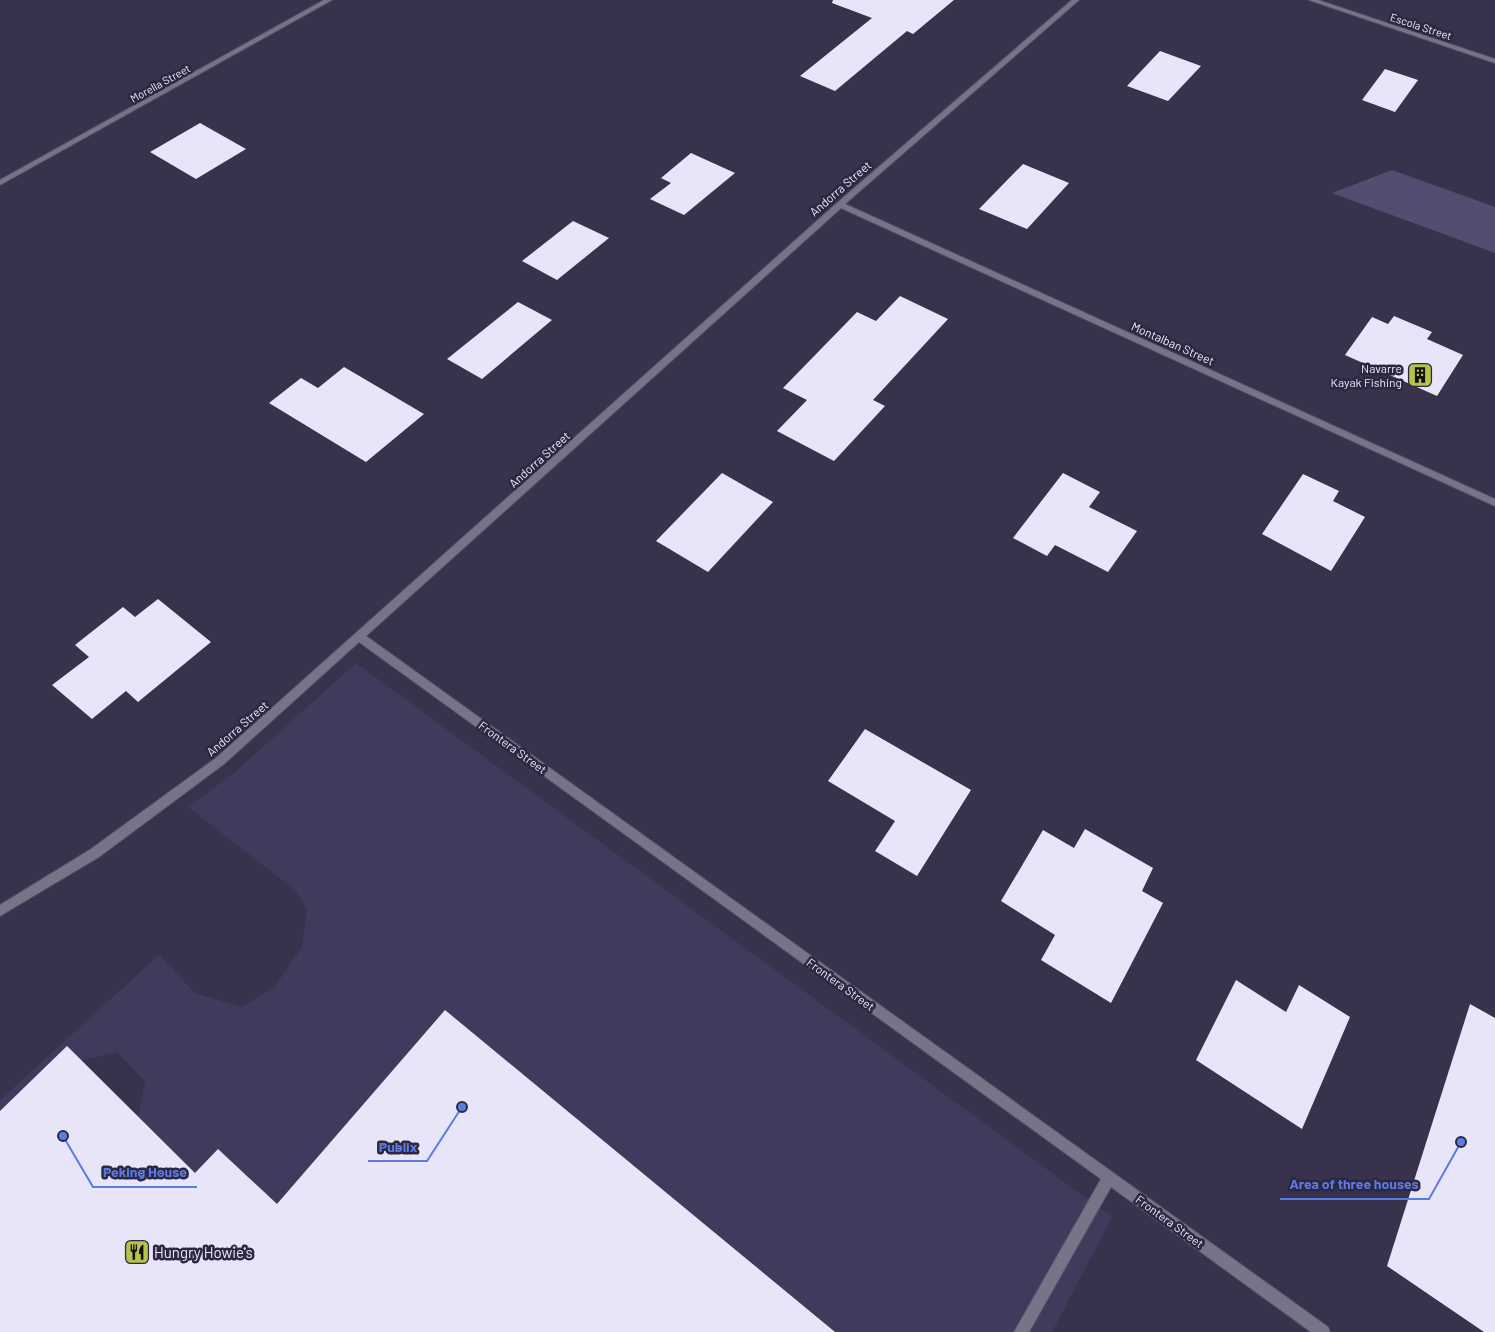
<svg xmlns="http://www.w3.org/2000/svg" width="1495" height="1332" viewBox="0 0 1495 1332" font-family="Barlow,sans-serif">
<rect width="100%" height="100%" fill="#38324d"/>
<!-- built -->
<polygon fill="#423a5c" points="356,663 1112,1217 1052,1332 0,1332 138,1117 145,1081 117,1052 82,1060 0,1141 0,1100 159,955 195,993 241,1007 274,988 302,947 307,909 295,890 188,807 234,773"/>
<!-- green -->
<polygon fill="#554d71" points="1392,170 1495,207 1495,253 1332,193"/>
<!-- building -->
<g fill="#e9e5f9">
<polygon points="833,0 954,0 913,34 907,31 835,91 800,76 872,18 832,3"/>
<polygon points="1160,51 1201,66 1168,101 1127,86"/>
<polygon points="1385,69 1418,80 1395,112 1362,100"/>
<polygon points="200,123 246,149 196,179 150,152"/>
<polygon points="691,153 735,173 684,215 650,199 671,183 661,178"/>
<polygon points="1023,164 1069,183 1027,229 979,209"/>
<polygon points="573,221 609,238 557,280 522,261"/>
<polygon points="900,296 948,319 873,400 885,406 834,461 777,431 807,400 783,388 857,312 876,321"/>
<polygon points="518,302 552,320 482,379 447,359"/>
<polygon points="1394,316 1432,332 1427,339 1463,355 1437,396 1345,355 1372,317 1388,324"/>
<polygon points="344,367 424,414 366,462 269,403 301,378 318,388"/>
<polygon points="722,473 773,502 708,572 656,541"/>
<polygon points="1063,473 1100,492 1089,507 1137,531 1108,572 1055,545 1047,556 1013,538"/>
<polygon points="1303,474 1339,491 1333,501 1365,517 1331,571 1262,534"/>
<polygon points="158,599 211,642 138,702 126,691 92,719 52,685 89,657 75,645 123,607 135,617"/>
<polygon points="865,729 971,790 917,876 875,851 895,821 828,781"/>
<polygon points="1085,829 1153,868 1142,891 1163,903 1111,1003 1041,960 1055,935 1001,901 1043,830 1074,848"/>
<polygon points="1236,980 1286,1012 1299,985 1350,1017 1302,1129 1196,1060"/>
<polygon points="1470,1004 1495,1018 1495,1332 1484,1332 1387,1266"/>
<polygon points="445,1010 835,1332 0,1332 0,1111 67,1046 195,1173 218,1149 277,1204"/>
</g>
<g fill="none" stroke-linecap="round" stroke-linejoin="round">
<defs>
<g id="minor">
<polygon points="324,0 332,0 0,185 0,180"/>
<polygon points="1072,0 1079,0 845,204 1495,499 1495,506 841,208 366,636 1328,1327 1330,1332 1311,1332 1111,1187 1029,1332 1014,1332 1101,1179 359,642 224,764 99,857 0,916 0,905 91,849 216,758 837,203"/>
<polygon points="1309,0 1318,0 1495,59 1495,63"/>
</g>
</defs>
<!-- minor casing -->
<use href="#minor" stroke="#544f68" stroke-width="2"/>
<!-- minor -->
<use href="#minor" fill="#787488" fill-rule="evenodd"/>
</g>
<!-- icons -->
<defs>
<symbol id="building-square" viewBox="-11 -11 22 22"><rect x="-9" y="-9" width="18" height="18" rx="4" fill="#b6c149" stroke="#2e2742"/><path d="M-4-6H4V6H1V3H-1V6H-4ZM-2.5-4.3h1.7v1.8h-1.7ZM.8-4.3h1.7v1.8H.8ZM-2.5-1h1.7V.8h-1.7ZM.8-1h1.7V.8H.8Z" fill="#111"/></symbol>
<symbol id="restaurant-square" viewBox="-11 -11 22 22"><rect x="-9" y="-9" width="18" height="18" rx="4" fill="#b6c149" stroke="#2e2742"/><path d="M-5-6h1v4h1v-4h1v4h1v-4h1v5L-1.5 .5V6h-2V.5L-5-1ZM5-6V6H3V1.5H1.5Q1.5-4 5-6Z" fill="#111"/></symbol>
</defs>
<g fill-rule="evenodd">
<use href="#building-square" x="1406" y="361" width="28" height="28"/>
<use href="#restaurant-square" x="123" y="1238" width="28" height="28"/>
</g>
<g text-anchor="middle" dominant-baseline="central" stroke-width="5" stroke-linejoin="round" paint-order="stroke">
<!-- far-street labels -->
<g font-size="11" fill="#eae7f8" stroke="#2e2742">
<text transform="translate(1421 26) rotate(18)">Escola Street</text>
<text transform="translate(160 83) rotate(-29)">Morella Street</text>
</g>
<!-- street labels -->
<g font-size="12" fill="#eae7f8" stroke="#2e2742">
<text transform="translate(840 188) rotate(-41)">Andorra Street</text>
<text transform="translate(1173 343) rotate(24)">Montalban Street</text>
<text transform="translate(539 459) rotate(-42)">Andorra Street</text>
<text transform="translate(237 728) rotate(-41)">Andorra Street</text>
<text transform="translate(513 747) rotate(36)">Frontera Street</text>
<text transform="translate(841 984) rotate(36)">Frontera Street</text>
<text transform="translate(1170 1221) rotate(36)">Frontera Street</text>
</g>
<!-- poi labels -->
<g font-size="12" fill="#eae7f8" stroke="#2e2742" text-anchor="end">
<text x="1402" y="368">Navarre<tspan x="1402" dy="14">Kayak Fishing</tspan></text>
</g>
<!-- near-poi labels -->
<g font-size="15" fill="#eae7f8" stroke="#2e2742" text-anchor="start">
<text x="154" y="1252">Hungry Howie's</text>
</g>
</g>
<!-- callouts -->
<path fill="none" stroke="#5a7ce2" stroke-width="2" d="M462 1107L427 1161H368M63 1136L93 1187H197M1461 1142L1429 1199H1280"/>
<g fill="#5a7ce2" stroke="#2e2742" stroke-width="2">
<circle cx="462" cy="1107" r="5"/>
<circle cx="63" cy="1136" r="5"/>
<circle cx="1461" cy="1142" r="5"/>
</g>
<g font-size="14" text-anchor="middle" font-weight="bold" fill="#5a7ce2" stroke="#2e2742" stroke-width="5" stroke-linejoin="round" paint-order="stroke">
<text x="398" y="1152">Publix</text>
<text x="145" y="1177">Peking House</text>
<text x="1354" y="1189">Area of three houses</text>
</g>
</svg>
